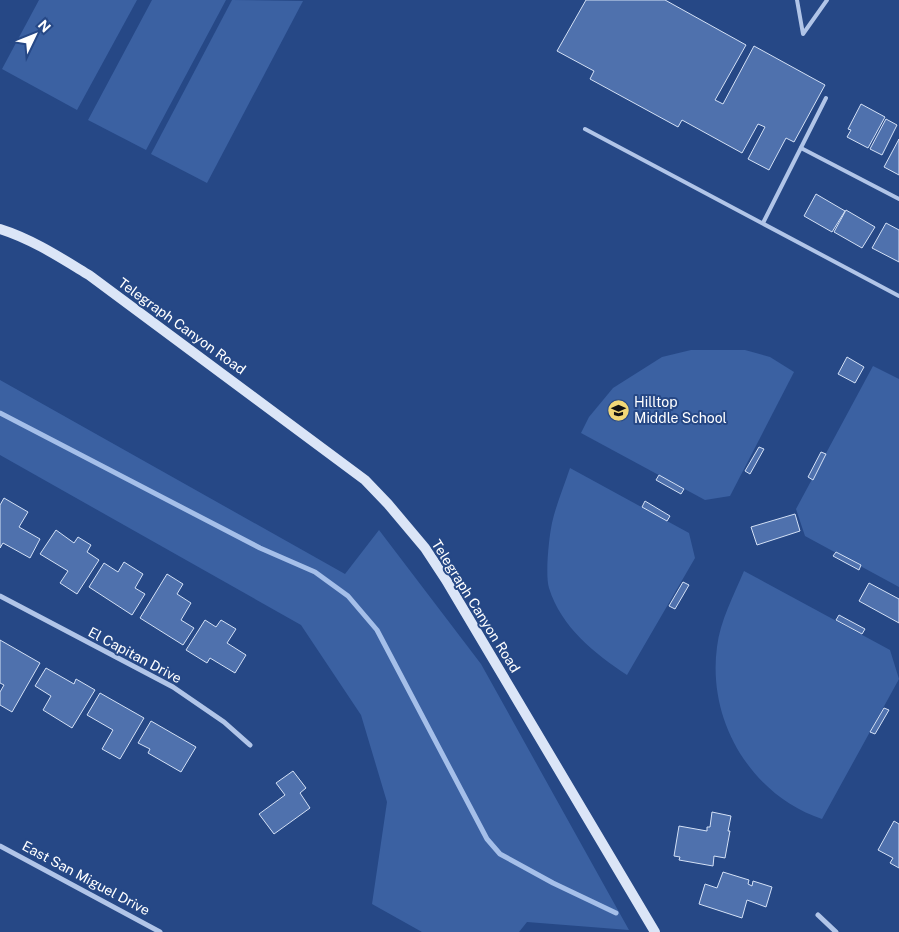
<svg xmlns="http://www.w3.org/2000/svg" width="899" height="932" viewBox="0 0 899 932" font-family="'Public Sans',sans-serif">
<rect width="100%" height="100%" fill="#264886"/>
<!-- green -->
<g fill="#3b61a2">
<polygon points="39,0 137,0 77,110 2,69"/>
<polygon points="152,0 226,0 146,150 88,120"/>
<polygon points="232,0 303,1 207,183 151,154"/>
<polygon points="691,350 745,350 770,357 794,372 730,496 705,500 581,433 589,417 613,388 662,357"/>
<polygon points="873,366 899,379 899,587 805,536 796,509"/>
<polygon points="0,380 345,574 379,530 481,664 629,930 527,922 519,932 422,932 372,904 387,802 361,715 301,625 0,455"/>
<path d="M570 468 689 533 695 558 627 675C595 654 561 627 549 588 545 575 549 537 552 523 556 505 564 486 570 468Z"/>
<path d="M744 571 890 650 899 679 822 819C751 795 707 721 717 647 720 621 734 595 744 571Z"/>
</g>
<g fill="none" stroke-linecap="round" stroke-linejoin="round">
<!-- stream -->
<polyline stroke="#a5bfe9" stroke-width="5" points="0,413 260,548 315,572 348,596 377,630 487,839 500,854 553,883 616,913"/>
</g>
<!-- building -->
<g fill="#4f71ad" stroke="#d4e1f6">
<polygon points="586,0 665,0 746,45 715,100 723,104 754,46 825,85 794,142 786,138 769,170 748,159 765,127 758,124 742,153 682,120 678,127 590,79 594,71 557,51"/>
<polygon points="861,104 885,117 868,148 847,137 851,130 848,129"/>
<polygon points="886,119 897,125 882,155 870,149"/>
<polygon points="899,139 899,175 884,167"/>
<polygon points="816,194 845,211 832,232 804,216"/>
<polygon points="846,210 875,227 862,248 834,232"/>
<polygon points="886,223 899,230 899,262 872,248"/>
<polygon points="847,357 864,367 855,383 838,374"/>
<polygon points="759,447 764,449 750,474 745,471"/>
<polygon points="821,452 826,454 813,480 808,477"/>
<polygon points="659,475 684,489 681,494 656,480"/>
<polygon points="4,498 28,512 19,527 40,539 30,558 3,543 0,548 0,505"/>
<polygon points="645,501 670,516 667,521 642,507"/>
<polygon points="795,514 800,531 757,545 751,527"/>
<polygon points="56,530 74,543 78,537 91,545 87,552 99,560 77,594 60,583 68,571 40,554"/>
<polygon points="836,552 861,565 859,570 833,556"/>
<polygon points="124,562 143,574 135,588 145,594 132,615 89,587 104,563 118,572"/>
<polygon points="167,574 183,584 177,594 191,603 181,620 194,628 183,645 140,618"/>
<polygon points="683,582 689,585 675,609 669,606"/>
<polygon points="869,583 899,599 899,623 859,601"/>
<polygon points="839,615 865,629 862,634 836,620"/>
<polygon points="205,620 216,627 221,620 236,629 227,643 246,655 235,673 210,658 207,663 186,650"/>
<polygon points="0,640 40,663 12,712 0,705 0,692 4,685 0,683"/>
<polygon points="46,668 74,684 76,679 95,690 72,728 43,710 51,696 35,686"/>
<polygon points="100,693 144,718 120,759 102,749 113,730 87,715"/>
<polygon points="884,708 889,710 875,734 870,732"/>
<polygon points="151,721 196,747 181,772 148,753 150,749 138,743"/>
<polygon points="293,771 306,788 300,793 310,808 274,834 259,814 285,795 276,783"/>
<polygon points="712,812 731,816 728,831 730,831 725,858 714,856 713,866 679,860 680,857 674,856 679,826 707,831 707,827 710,827"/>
<polygon points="894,821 899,824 899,868 890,863 893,858 878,850"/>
<polygon points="723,872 749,880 748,884 752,886 753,881 772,887 766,907 747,900 742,918 699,904 705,884 717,888"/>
</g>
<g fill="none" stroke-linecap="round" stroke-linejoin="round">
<!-- lane -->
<g stroke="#b1c5e8" stroke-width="4">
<polyline points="797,0 803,34 827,0"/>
<polyline points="585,129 899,296"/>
<polyline points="801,148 899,199"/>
<polyline points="763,223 826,98"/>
</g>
<!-- street -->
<g stroke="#b1c5e8" stroke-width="5">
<polyline points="0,596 173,687 224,722 250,745"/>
<polyline points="0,846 160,932"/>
<polyline points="818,915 836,932"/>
</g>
<!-- secondary -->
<path stroke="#dbe5f7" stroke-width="10" d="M0 229C32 239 61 258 89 275L365 480 388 504 425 548 446 580 655 932"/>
</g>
<!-- icons -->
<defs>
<symbol id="school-disc" viewBox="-11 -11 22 22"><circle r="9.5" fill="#f1d776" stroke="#264886"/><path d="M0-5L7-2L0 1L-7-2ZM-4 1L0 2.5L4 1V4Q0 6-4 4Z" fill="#111"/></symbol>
</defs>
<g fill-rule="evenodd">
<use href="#school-disc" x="606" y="398" width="25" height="25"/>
</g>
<g text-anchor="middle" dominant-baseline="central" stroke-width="4" stroke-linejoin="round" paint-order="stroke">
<!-- street labels -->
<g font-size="14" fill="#fff" stroke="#264886">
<text transform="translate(182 326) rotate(36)">Telegraph Canyon Road</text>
<text transform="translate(476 606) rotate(58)">Telegraph Canyon Road</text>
<text transform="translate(135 655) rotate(28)">El Capitan Drive</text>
<text transform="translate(86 878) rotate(28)">East San Miguel Drive</text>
</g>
<!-- poi labels -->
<g font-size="14" fill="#fff" stroke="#264886" text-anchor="start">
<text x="634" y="402">Hilltop<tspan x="634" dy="16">Middle School</tspan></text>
</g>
</g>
<!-- north arrow -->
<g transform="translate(35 35) rotate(47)" stroke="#264886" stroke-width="4" paint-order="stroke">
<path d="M0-4L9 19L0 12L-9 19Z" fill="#ffffff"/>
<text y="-8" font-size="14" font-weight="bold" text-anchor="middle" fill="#ffffff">N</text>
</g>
</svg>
